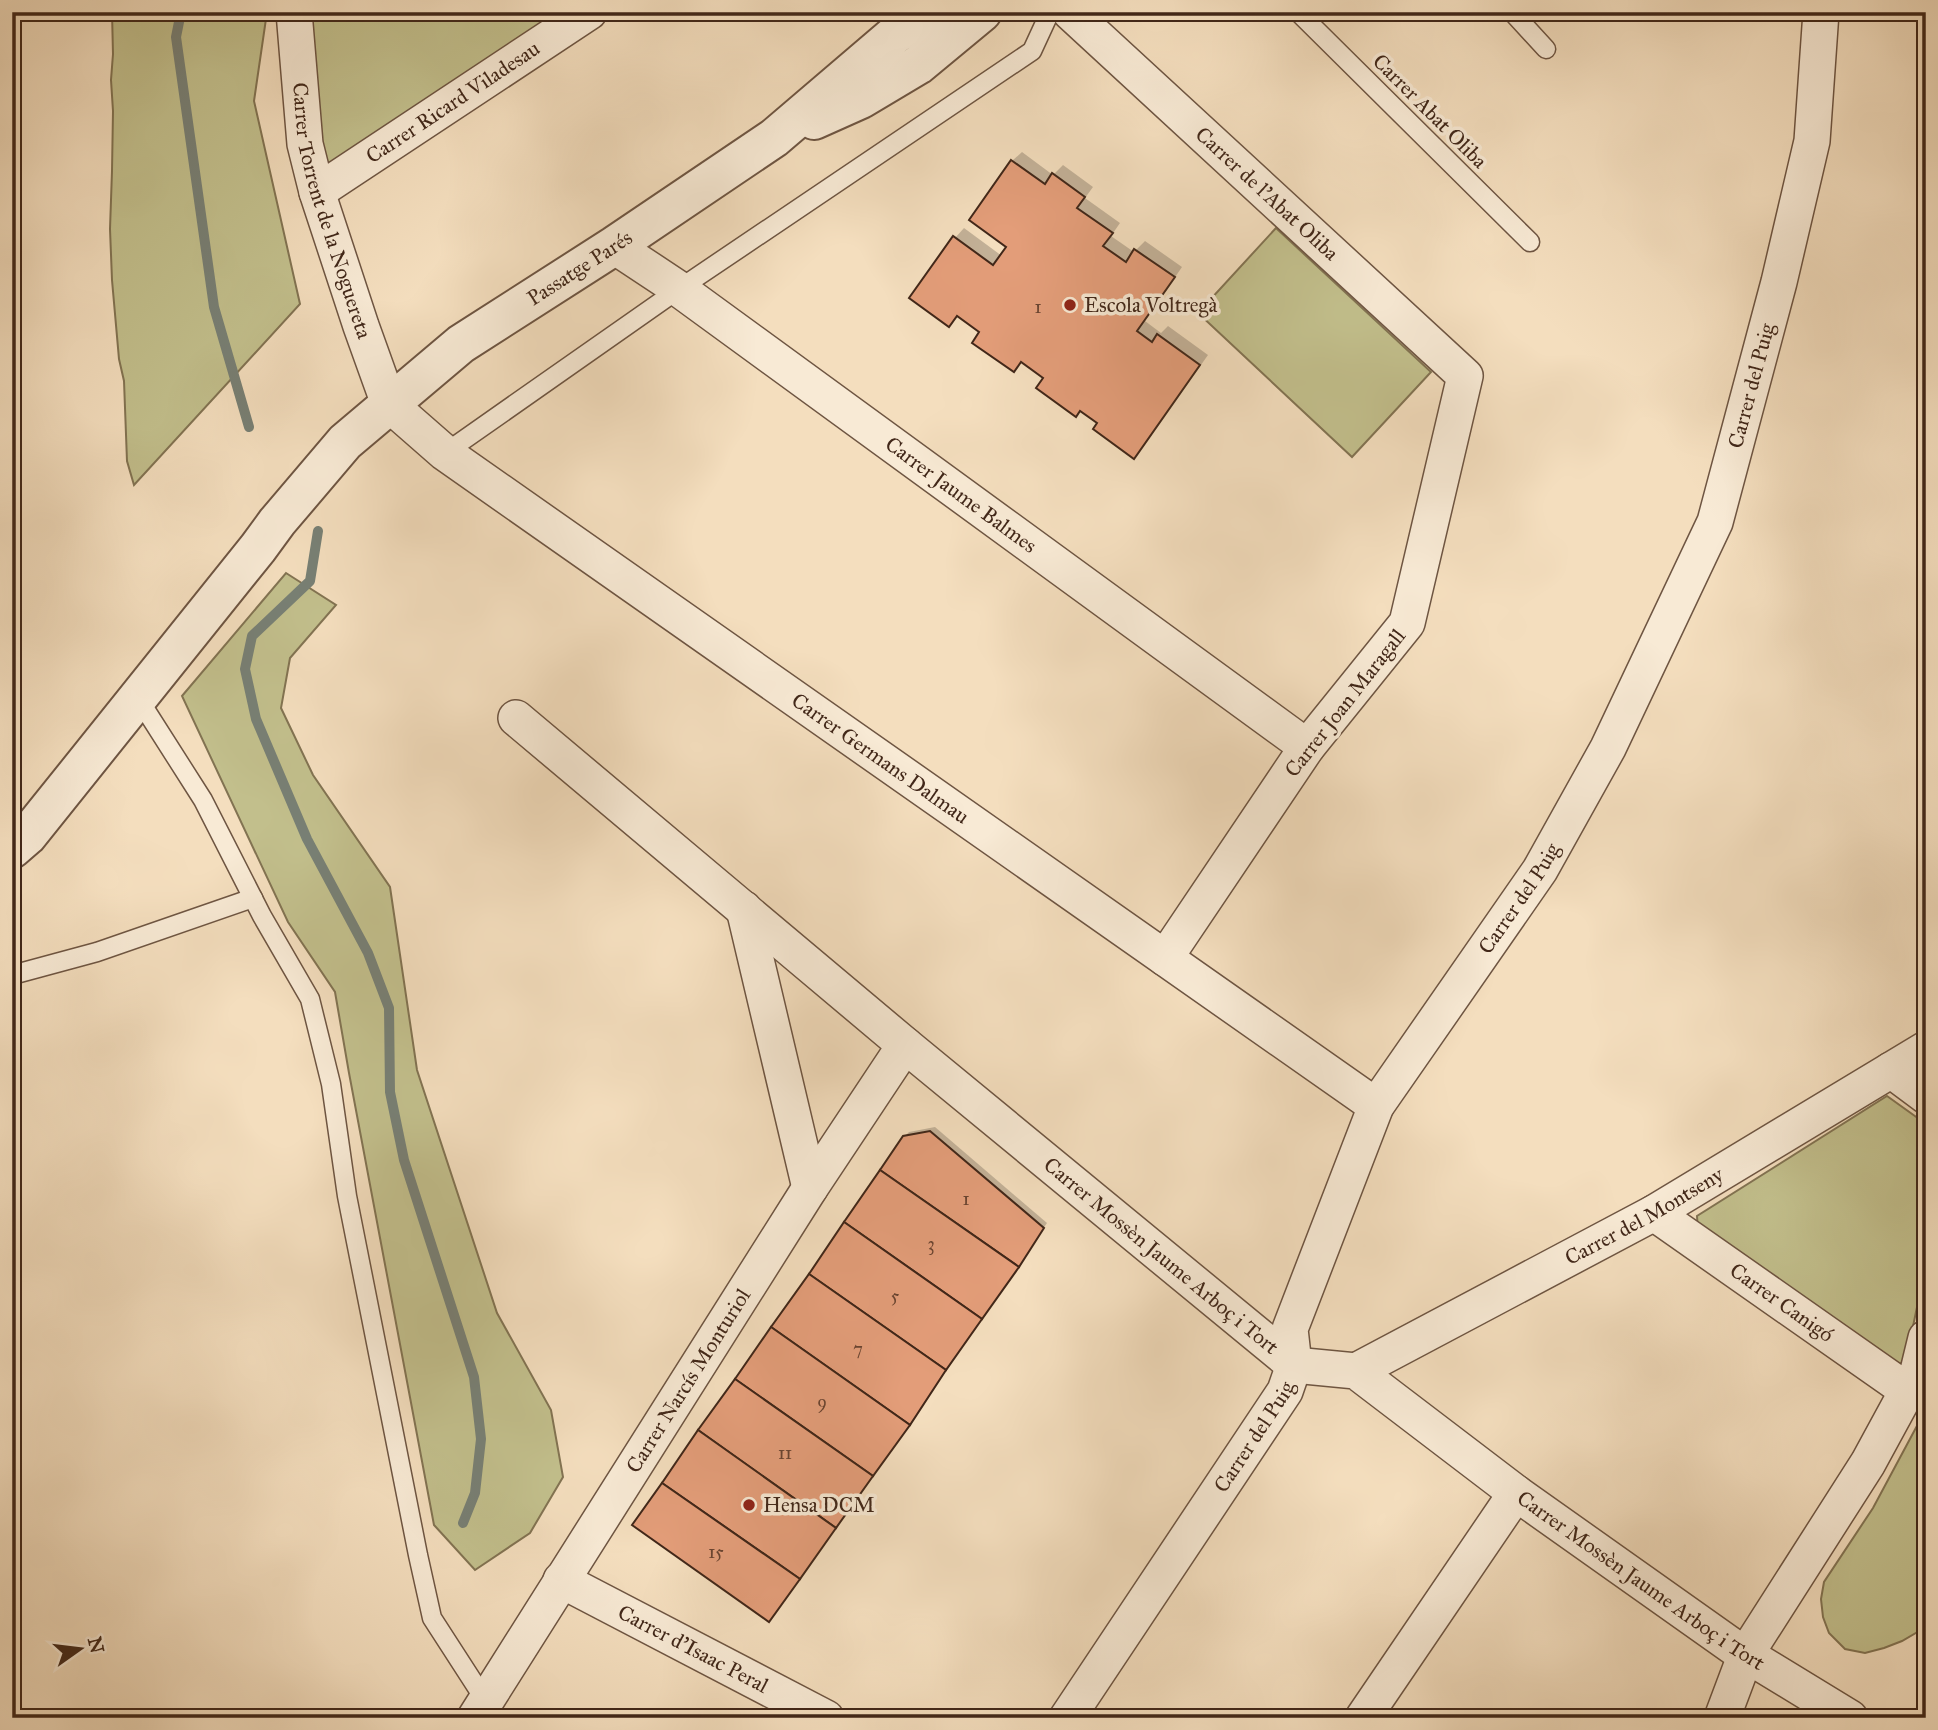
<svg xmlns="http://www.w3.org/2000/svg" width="1938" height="1730" viewBox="0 0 1938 1730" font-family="'IM FELL Great Primer',serif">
<rect width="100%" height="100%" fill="#f4debe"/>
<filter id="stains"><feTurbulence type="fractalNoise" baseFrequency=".00286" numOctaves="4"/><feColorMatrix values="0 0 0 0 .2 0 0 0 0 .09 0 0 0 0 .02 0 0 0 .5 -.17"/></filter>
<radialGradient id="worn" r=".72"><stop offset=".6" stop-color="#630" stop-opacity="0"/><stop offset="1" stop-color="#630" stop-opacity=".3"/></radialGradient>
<!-- green -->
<g fill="#c2bf8c" stroke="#827352" stroke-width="2">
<polygon points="112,12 267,12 254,101 300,304 134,485 127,461 124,381 119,359 112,280 110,229 112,171 113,111 111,80 113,54"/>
<polygon points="308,12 563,12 326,175"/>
<polygon points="1276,228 1431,372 1352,457 1198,313"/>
<polygon points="286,573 336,605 290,658 281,708 313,775 390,887 417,1070 497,1313 551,1410 563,1477 530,1533 475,1570 434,1525 349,1073 335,992 288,922 182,696"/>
<polygon points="1887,1096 1926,1124 1926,1264 1906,1360 1895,1367 1698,1231 1697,1216"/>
<polygon points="1926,1409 1926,1627 1902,1641 1884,1648 1865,1653 1845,1649 1829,1633 1823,1617 1821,1599 1824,1582 1873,1508"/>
</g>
<!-- shadow -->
<g fill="#0003">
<polygon points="1022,152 1053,175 1063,165 1093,187 1085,198 1120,223 1111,236 1134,252 1145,241 1182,267 1145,321 1161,333 1168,326 1208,355 1143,447 1134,456 1099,423 1046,377 1022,361 1013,370 982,332 958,315 949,324 955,238 964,228 1002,256 1009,246 1012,161"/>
<polygon points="935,1127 1047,1223 914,1418 811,1274 904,1137 909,1132"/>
</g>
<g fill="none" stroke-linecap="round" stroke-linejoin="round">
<!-- stream -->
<g stroke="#788075" stroke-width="10">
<polyline points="181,12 176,37 214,307 249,427"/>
<polyline points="318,531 310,581 252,636 245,669 256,719 307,839 368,953 389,1008 390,1092 404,1160 474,1377 481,1439 475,1493 463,1523"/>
</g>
</g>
<!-- building -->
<g fill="#e39d79" stroke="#412719" stroke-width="2">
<polygon points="1011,160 1045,184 1052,173 1085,197 1077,208 1113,233 1103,246 1126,262 1134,249 1175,277 1137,331 1152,342 1157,334 1200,365 1134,459 1093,429 1097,423 1080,411 1076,417 1036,388 1043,378 1021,362 1014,372 972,343 979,332 957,316 949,327 909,298 953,236 993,265 1006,247 969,220"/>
<polygon points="930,1131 1044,1228 1019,1267 880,1170 903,1136"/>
<polygon points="880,1170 1019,1267 982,1319 844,1222"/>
<polygon points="844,1222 982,1319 946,1370 809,1274"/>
<polygon points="809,1274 946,1370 910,1425 771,1327"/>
<polygon points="771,1327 910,1425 873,1476 735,1379"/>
<polygon points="735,1379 873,1476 836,1528 698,1430"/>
<polygon points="698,1430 836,1528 800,1579 662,1483"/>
<polygon points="662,1483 800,1579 769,1622 632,1525"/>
</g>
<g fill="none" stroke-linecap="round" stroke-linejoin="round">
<defs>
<g id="service">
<polyline points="1298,12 1530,242"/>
<polyline points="1512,12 1546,49"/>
<polyline points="445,453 679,289 1032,51 1050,12"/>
<polyline points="138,698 203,800 262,916 310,999 331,1084 347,1196 418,1555 432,1618 485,1700"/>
<polyline points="12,975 97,952 253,898"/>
</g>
<g id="minor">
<path id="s1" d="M294 12 305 144 317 192 361 326 389 404 445 453 1376 1106"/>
<path id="s2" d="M1070 12 1465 376 1407 623 1307 747 1165 958"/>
<path id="s3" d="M317 192 589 12"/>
<path id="s4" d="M614 246 679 289 1307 747"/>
<path id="s5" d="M516 718 905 1045 1294 1365 1356 1371 1516 1493 1732 1646 1850 1718"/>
<polyline points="744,909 810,1188"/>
<polyline points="1891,1070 1926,1096"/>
<path id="s6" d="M1654 1213 1908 1391"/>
<path id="s7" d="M1356 1371 1654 1213 1926 1049"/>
<path id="s8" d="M561 1580 826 1718"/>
<path id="s9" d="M475 1718 810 1188 905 1045"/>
<path id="s10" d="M1067 1718 1285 1391 1294 1365 1290 1329 1376 1106 1540 870 1608 748 1715 522 1779 282 1812 141 1821 12"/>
<polyline points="1363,1718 1516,1493"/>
<polyline points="1722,1718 1746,1654 1868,1463 1918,1371 1926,1338"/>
</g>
<g id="tertiary">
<polyline points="814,120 861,99 918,65 982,12"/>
<path id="s11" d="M12 849 27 836 258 548 277 522 345 442 461 344 614 246 774 138 897 33 938 12"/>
</g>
</defs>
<!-- service casing -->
<use href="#service" stroke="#6e5542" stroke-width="21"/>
<!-- minor casing -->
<use href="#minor" stroke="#6e5542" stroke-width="38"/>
<!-- tertiary casing -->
<use href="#tertiary" stroke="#6e5542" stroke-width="42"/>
<!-- service -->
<use href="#service" stroke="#f8ead5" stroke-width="18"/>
<!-- minor -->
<use href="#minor" stroke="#f8ead5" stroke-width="35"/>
<!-- tertiary -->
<use href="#tertiary" stroke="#f8ead5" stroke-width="38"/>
</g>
<!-- markers -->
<g fill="#8f2418" stroke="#f8ead5" stroke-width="2.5">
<circle cx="1070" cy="305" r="7"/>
<circle cx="749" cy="1505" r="7"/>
</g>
<g text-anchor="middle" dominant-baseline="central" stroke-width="7" stroke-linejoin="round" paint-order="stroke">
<!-- number labels -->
<g font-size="18" fill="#6a4431">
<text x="1038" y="307">1</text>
<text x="966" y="1199">1</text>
<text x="931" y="1244">3</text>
<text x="895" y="1296">5</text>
<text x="858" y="1349">7</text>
<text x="822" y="1402">9</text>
<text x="785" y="1453">11</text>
<text x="716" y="1552">15</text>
</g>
<!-- street labels -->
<g font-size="21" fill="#412719" stroke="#f8ead5">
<text stroke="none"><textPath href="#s3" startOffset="163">Carrer Ricard Viladesau</textPath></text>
<text transform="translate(1430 111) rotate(45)">Carrer Abat Oliba</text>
<text stroke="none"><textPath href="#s2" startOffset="268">Carrer de l'Abat Oliba</textPath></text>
<text stroke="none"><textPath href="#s1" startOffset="203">Carrer Torrent de la Noguereta</textPath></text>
<text stroke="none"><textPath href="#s11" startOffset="819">Passatge Parés</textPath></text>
<text stroke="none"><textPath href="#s10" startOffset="1514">Carrer del Puig</textPath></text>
<text stroke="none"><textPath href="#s4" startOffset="427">Carrer Jaume Balmes</textPath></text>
<text transform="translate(1345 703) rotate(-52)">Carrer Joan Maragall</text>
<text stroke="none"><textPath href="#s1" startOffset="1012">Carrer Germans Dalmau</textPath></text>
<text stroke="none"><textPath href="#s10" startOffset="948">Carrer del Puig</textPath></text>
<text stroke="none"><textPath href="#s7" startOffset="327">Carrer del Montseny</textPath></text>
<text stroke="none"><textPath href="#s5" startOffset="840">Carrer Mossèn Jaume Arboç i Tort</textPath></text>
<text stroke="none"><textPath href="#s6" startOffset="156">Carrer Canigó</textPath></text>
<text stroke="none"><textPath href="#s9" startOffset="399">Carrer Narcís Monturiol</textPath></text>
<text stroke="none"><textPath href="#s10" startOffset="338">Carrer del Puig</textPath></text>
<text stroke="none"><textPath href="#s5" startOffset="1428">Carrer Mossèn Jaume Arboç i Tort</textPath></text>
<text stroke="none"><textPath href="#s8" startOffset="149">Carrer d'Isaac Peral</textPath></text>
</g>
<!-- poi labels -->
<g font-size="21" fill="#412719" stroke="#f8ead5" text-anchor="start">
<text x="1084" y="305">Escola Voltregà</text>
<text x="763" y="1505">Hensa DCM</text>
</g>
</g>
<!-- margin -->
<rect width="1938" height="1730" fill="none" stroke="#f4debe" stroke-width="42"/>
<rect x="14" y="14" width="1910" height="1702" fill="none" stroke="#412719" stroke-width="3.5"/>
<rect x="21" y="21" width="1896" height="1688" fill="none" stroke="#412719" stroke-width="2"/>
<!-- north arrow -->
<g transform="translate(80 1649) rotate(76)" stroke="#f8ead5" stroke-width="5" paint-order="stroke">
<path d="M0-5L12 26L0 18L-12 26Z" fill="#412719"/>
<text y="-10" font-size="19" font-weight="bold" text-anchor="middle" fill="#412719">N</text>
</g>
<rect width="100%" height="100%" filter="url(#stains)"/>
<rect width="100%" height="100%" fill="url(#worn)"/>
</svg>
